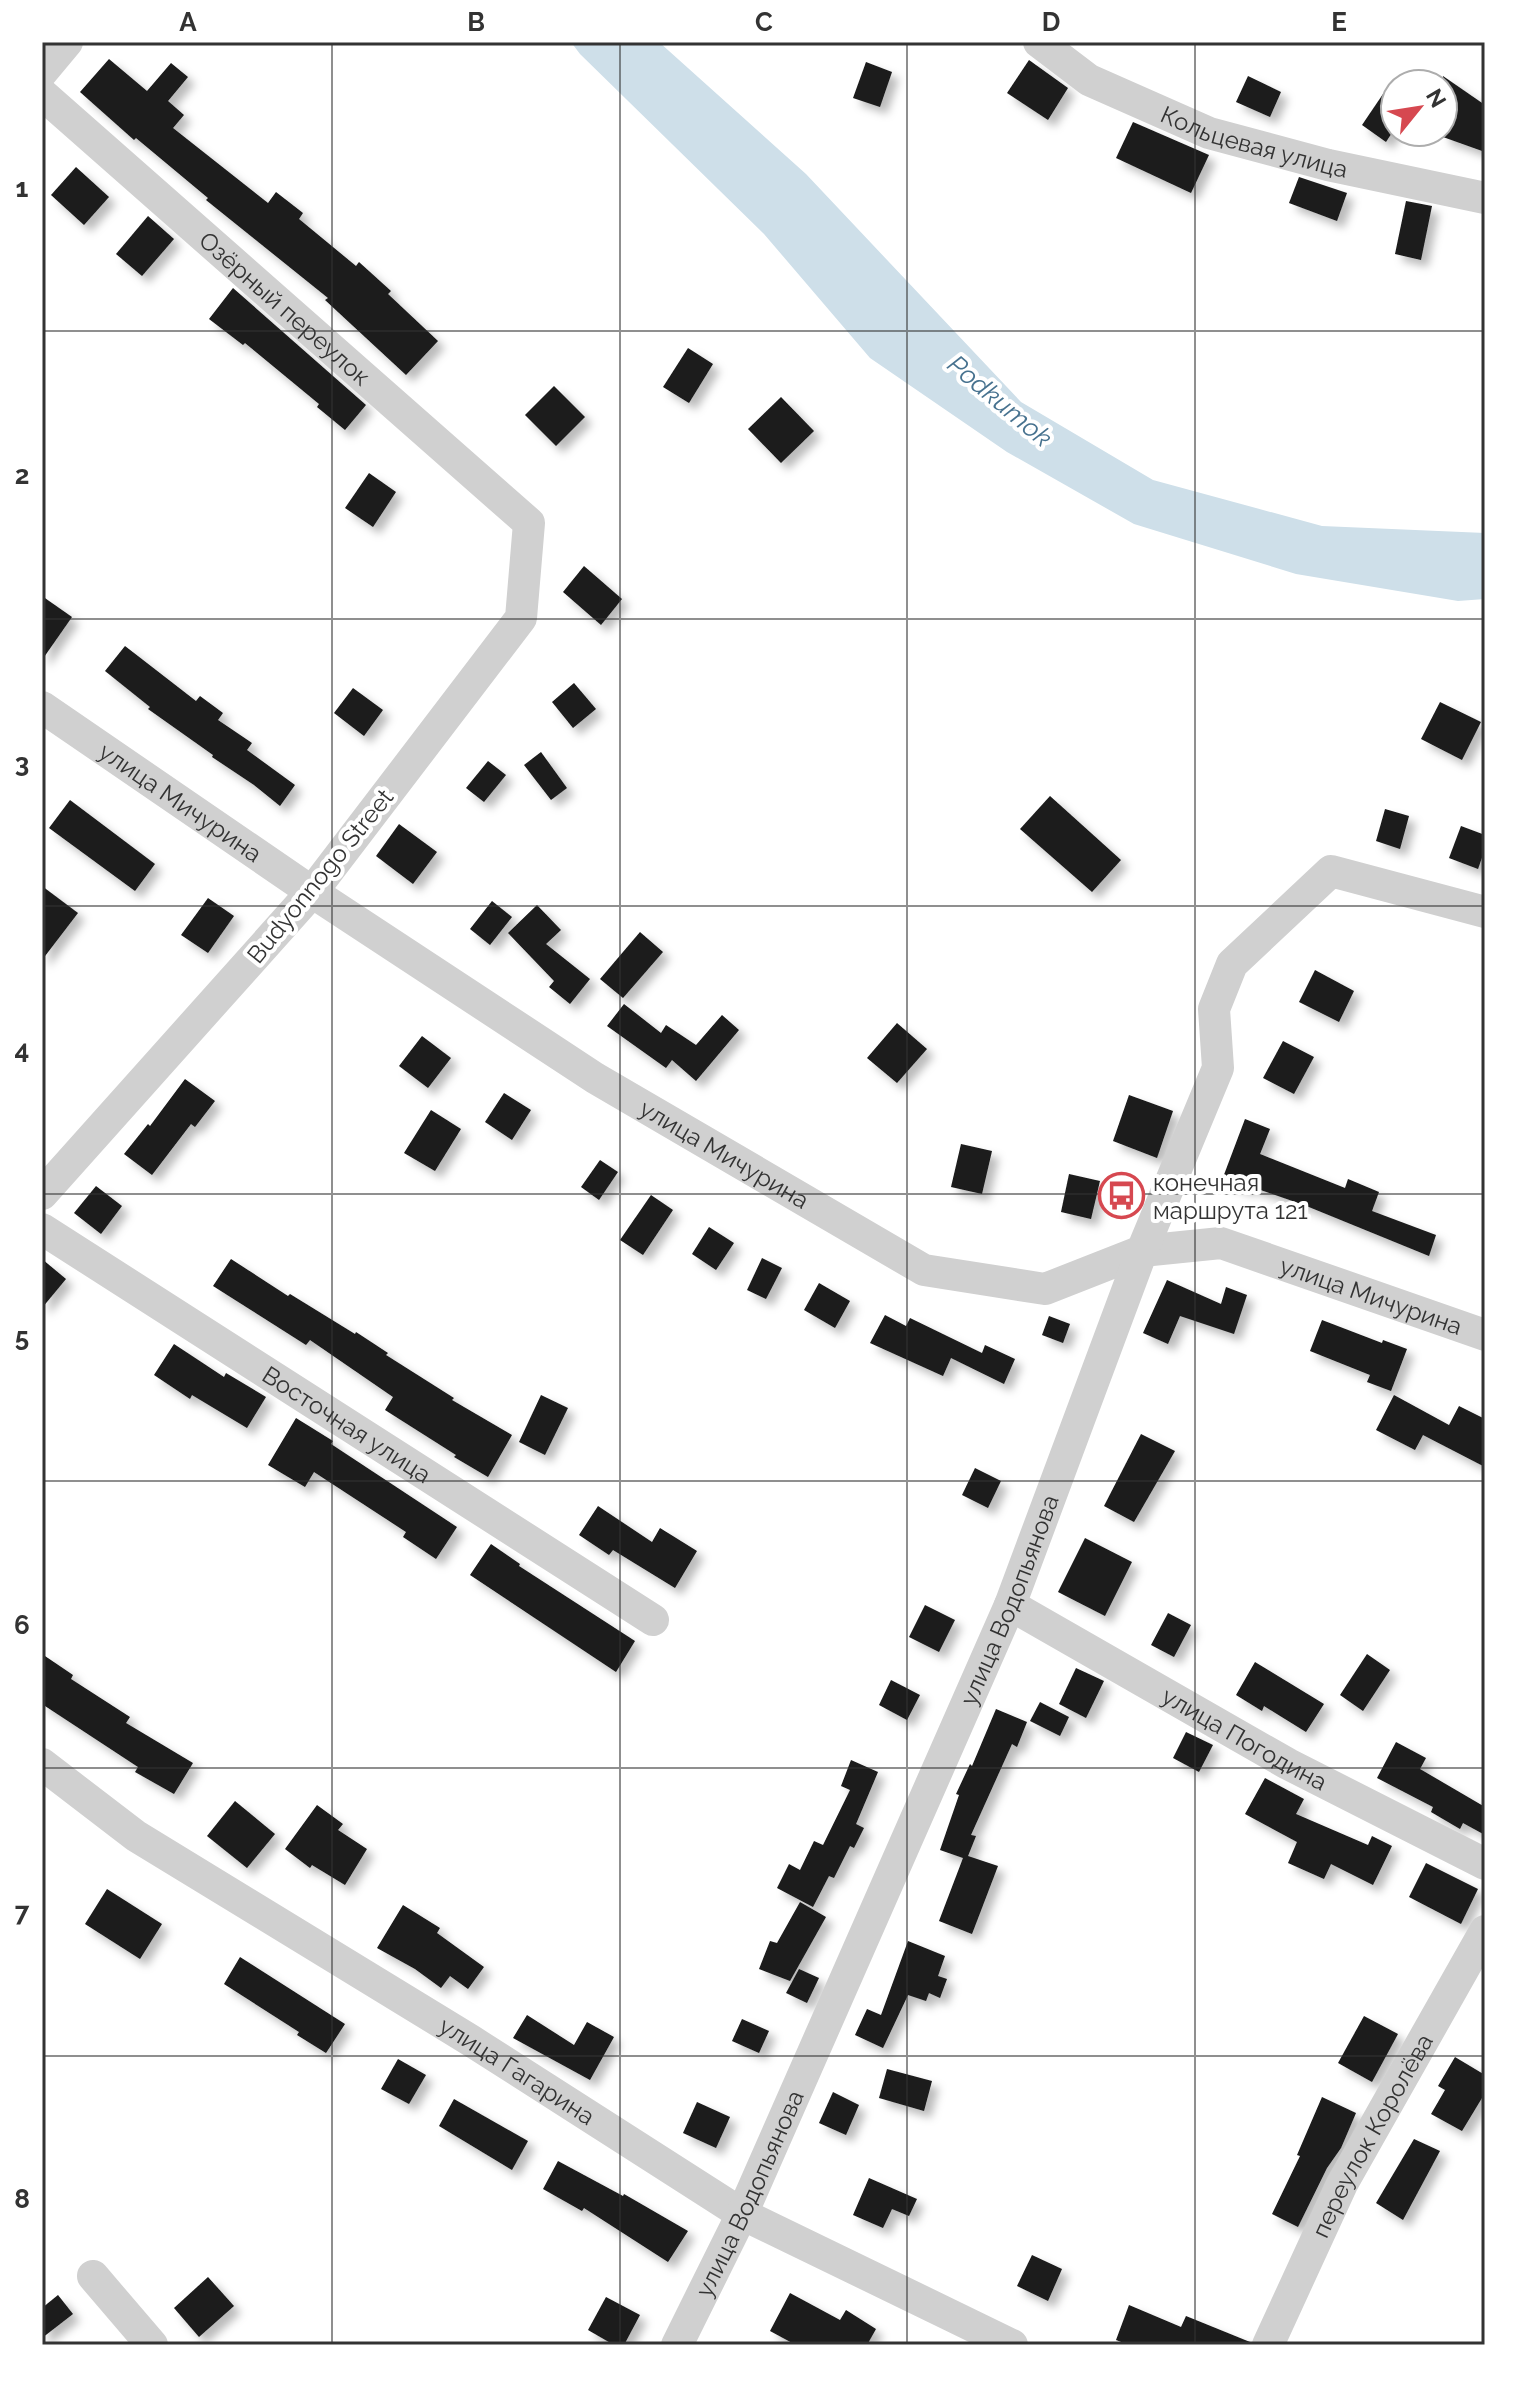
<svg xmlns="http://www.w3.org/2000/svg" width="1527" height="2387" viewBox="0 0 1527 2387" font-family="Raleway,sans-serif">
<defs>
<filter id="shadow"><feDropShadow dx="7" dy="7" stdDeviation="4" flood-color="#0004"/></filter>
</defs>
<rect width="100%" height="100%" fill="#fff"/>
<!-- water -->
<polygon fill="#cedfe9" points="571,42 659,42 806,174 1021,402 1153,480 1322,526 1485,533 1485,599 1458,601 1296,574 1134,524 1007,452 870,358 764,234 580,54"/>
<!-- building -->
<g fill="#1a1a1a" filter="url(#shadow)">
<polygon points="109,59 147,91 171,63 188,77 168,101 184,115 173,128 268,203 276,192 303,213 299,219 356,266 359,262 391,291 388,294 438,341 406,375 325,300 328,298 206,200 208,198 136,138 134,140 80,92"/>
<polygon points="1029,60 1068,88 1048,120 1007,93"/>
<polygon points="866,62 892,72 880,107 853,98"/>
<polygon points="1248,76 1281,92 1270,117 1236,102"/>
<polygon points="1443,76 1485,105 1485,152 1443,137"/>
<polygon points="1383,94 1395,103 1395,128 1386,142 1362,125"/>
<polygon points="1133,122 1209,155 1191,193 1116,158"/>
<polygon points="76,167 109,197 84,225 51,195"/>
<polygon points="1299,177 1347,193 1337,221 1289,203"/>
<polygon points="1406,201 1432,206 1421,260 1395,254"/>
<polygon points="148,216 174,239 142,276 116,254"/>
<polygon points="233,288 366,405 345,430 317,407 319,404 245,343 243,345 209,319"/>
<polygon points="688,348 713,364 689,403 663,387"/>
<polygon points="554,386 585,417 556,446 525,415"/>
<polygon points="781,397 814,431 781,463 748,429"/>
<polygon points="369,473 396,492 373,527 345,508"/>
<polygon points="584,566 622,599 601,625 563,592"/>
<polygon points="42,596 72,617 42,660"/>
<polygon points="125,646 196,701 200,696 223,713 218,720 252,743 247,750 295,785 280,806 254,785 212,757 213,755 148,709 150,707 105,671"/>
<polygon points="574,683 596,709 573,728 552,702"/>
<polygon points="353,688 383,710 364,736 334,713"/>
<polygon points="1440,702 1481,722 1462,760 1421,739"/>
<polygon points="541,752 567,788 551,800 524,765"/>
<polygon points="488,761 506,775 484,802 466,788"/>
<polygon points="1050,796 1121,860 1092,892 1020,829"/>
<polygon points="70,800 155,864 135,891 49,828"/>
<polygon points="1385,809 1409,816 1400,849 1376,841"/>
<polygon points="399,824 437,852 413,884 376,856"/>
<polygon points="1461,826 1485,835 1485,849 1478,869 1449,858"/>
<polygon points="42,886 78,913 42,960"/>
<polygon points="208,898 234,916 208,953 181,935"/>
<polygon points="492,901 512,917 490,945 470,929"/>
<polygon points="537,905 561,930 546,944 590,979 570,1004 549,987 554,981 508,933"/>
<polygon points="640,932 663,952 623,998 600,979"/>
<polygon points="1315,970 1354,991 1339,1022 1299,1002"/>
<polygon points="624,1004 661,1033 666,1025 696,1045 722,1015 739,1030 696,1081 672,1060 666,1068 607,1026"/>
<polygon points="897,1023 927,1049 897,1083 867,1058"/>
<polygon points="422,1036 451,1058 428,1088 399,1066"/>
<polygon points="1283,1041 1314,1057 1294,1094 1263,1078"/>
<polygon points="185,1079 215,1101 195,1127 191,1124 152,1175 124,1154 148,1124 150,1126"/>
<polygon points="504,1093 531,1110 512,1140 485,1122"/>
<polygon points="1129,1095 1173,1111 1157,1158 1113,1141"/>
<polygon points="431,1110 461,1129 435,1171 404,1153"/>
<polygon points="1245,1119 1270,1129 1260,1154 1345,1188 1348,1179 1379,1192 1372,1211 1436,1235 1429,1256 1304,1205 1249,1186 1247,1189 1222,1180"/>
<polygon points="961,1144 992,1151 982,1194 951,1187"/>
<polygon points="600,1160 618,1172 599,1200 581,1187"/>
<polygon points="1069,1174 1100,1181 1091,1219 1061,1212"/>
<polygon points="96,1186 122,1206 101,1234 74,1213"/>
<polygon points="651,1195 673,1210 643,1255 620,1240"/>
<polygon points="709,1227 734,1243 716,1270 692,1254"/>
<polygon points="762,1258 782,1268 766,1299 747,1290"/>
<polygon points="42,1259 66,1279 42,1308"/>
<polygon points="231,1259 288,1296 290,1294 355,1334 356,1332 388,1353 386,1355 454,1398 452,1400 512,1435 488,1477 454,1457 456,1455 385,1410 393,1397 310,1340 306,1345 213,1286"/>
<polygon points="1167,1280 1221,1304 1226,1287 1247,1295 1234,1334 1180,1316 1168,1344 1143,1333"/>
<polygon points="819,1283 850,1301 835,1328 804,1310"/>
<polygon points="885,1315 906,1326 910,1318 982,1353 985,1345 1015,1359 1004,1384 951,1358 943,1376 870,1343"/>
<polygon points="1049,1316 1070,1324 1063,1343 1042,1335"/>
<polygon points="1322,1320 1382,1343 1383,1340 1407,1349 1391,1391 1367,1382 1370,1375 1310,1351"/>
<polygon points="174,1344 224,1377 226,1373 266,1397 247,1428 192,1395 190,1399 154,1375"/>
<polygon points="541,1395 568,1408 545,1455 519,1442"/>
<polygon points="1394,1395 1449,1425 1459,1406 1485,1419 1485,1467 1423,1435 1415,1450 1376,1430"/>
<polygon points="296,1418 333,1441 331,1444 457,1527 436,1559 403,1537 406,1532 314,1472 305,1487 268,1465"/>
<polygon points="1141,1434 1175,1451 1134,1522 1104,1506"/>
<polygon points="975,1468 1001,1481 988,1508 962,1495"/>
<polygon points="598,1506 652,1542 660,1528 697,1551 675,1588 613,1550 609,1555 579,1535"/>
<polygon points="1085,1538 1132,1562 1105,1616 1058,1592"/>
<polygon points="491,1544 520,1564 519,1566 635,1641 616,1672 470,1575"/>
<polygon points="925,1605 955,1620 939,1652 909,1637"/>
<polygon points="1168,1613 1191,1625 1174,1657 1151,1645"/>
<polygon points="42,1654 73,1675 71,1679 130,1717 126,1723 193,1763 174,1794 135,1772 138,1767 42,1704"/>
<polygon points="1367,1654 1390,1670 1363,1711 1340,1695"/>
<polygon points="1255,1662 1324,1704 1306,1732 1264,1706 1262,1711 1236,1695"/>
<polygon points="1076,1668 1104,1681 1086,1718 1059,1704"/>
<polygon points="891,1680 920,1695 907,1720 879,1705"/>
<polygon points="1040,1702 1069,1717 1060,1736 1030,1721"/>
<polygon points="996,1709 1027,1722 1017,1747 1012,1744 971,1835 976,1836 968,1856 998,1866 972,1934 939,1921 963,1858 940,1850 959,1795 956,1794 970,1764 972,1766"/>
<polygon points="1186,1732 1213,1745 1199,1772 1173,1758"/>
<polygon points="1396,1742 1426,1758 1420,1769 1485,1807 1485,1835 1463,1823 1460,1829 1431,1812 1433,1807 1377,1778"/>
<polygon points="851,1760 878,1772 856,1824 864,1828 854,1848 850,1846 834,1878 829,1876 813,1907 777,1888 789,1864 800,1870 814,1841 823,1845 850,1790 841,1786"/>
<polygon points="1265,1778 1304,1799 1296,1814 1368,1845 1372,1836 1392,1846 1373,1885 1331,1864 1324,1879 1288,1863 1297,1842 1245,1814"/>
<polygon points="235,1801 275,1834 247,1868 207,1836"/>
<polygon points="317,1805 343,1824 338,1830 367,1849 345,1885 312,1865 310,1868 285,1849"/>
<polygon points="1426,1863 1478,1889 1461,1924 1409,1897"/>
<polygon points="107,1889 162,1924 140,1959 85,1924"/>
<polygon points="800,1902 826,1917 790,1981 759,1969 770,1941 777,1943"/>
<polygon points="403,1905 440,1928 437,1933 484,1967 468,1989 450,1976 441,1988 415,1969 377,1948"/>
<polygon points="908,1941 945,1956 938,1976 947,1979 940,1998 929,1993 926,2001 908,1995 883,2048 855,2035 867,2009 881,2015"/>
<polygon points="240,1957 345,2024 326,2053 297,2035 299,2032 224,1984"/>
<polygon points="799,1969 819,1978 807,2003 786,1993"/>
<polygon points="527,2015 574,2045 587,2022 614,2037 590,2080 513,2038"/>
<polygon points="1364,2016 1398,2034 1372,2082 1338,2063"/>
<polygon points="742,2019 769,2031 759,2053 732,2041"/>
<polygon points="1455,2057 1485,2075 1485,2093 1462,2131 1431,2114 1445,2090 1438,2086"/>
<polygon points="398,2059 426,2075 409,2104 381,2089"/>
<polygon points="887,2069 932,2081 924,2111 879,2098"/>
<polygon points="833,2092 859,2105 846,2135 819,2123"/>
<polygon points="1322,2097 1356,2113 1341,2148 1327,2168 1298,2227 1272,2214 1300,2156 1297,2155"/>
<polygon points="454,2099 528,2141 512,2170 439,2126"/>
<polygon points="697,2102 730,2117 716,2148 683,2133"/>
<polygon points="1414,2139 1440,2151 1403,2220 1376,2203"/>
<polygon points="558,2161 623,2196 624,2194 688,2231 668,2262 584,2208 582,2211 543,2189"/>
<polygon points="869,2178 917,2199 909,2216 892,2209 883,2228 853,2215"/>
<polygon points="1032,2255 1062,2269 1048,2301 1017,2286"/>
<polygon points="208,2277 234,2306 199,2337 174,2308"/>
<polygon points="790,2293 840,2320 846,2310 876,2329 867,2345 796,2345 770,2331"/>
<polygon points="58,2295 73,2314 42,2338 42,2308"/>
<polygon points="606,2297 640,2315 624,2345 614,2345 588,2330"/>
<polygon points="1129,2305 1181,2327 1186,2316 1250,2342 1249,2345 1129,2345 1116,2340"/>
</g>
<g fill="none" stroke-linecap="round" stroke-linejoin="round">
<!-- minor -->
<g stroke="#d0d0d0" stroke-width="32">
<path id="s1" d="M1039 42 1089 80 1209 133 1328 165 1485 198"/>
<polyline points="42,72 67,42"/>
<path id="s2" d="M42 94 529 523 521 618 312 892 42 1194"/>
<path id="s3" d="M42 707 312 892 595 1078 924 1270 1045 1289 1142 1251 1221 1243 1485 1335"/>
<path id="s4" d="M42 1229 653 1620"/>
<path id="s5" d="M1010 1605 1288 1764 1485 1864"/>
<path id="s6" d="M42 1764 136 1836 470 2040 742 2214 1012 2345"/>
<polyline points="93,2276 152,2345"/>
<path id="s7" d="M677 2345 742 2214 1010 1605 1142 1251 1218 1068 1214 1009 1232 964 1331 871 1485 912"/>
<path id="s8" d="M1268 2345 1342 2184 1485 1931"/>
</g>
</g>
<!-- grid -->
<path fill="none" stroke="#333" stroke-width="2" stroke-opacity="0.55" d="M332 42V2345M620 42V2345M907 42V2345M1195 42V2345M42 331H1485M42 619H1485M42 906H1485M42 1194H1485M42 1481H1485M42 1768H1485M42 2056H1485"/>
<!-- icons -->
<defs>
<symbol id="bus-ring" viewBox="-11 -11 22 22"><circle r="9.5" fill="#fff" stroke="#d64850" stroke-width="1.5"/><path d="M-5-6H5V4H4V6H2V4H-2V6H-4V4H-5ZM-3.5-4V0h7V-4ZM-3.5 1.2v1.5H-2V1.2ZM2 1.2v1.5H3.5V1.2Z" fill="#d64850"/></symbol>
</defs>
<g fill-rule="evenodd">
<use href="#bus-ring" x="1096" y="1170" width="51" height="51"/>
</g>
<g text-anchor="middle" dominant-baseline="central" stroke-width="8" stroke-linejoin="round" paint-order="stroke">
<!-- street labels -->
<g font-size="24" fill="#333" stroke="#fff">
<text stroke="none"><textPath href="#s1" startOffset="240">Кольцевая улица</textPath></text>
<text stroke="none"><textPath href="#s2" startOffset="324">Озёрный переулок</textPath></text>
<text stroke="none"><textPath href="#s3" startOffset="168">улица Мичурина</textPath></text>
<text transform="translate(320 876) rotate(-51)">Budyonnogo Street</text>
<text stroke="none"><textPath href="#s3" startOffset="816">улица Мичурина</textPath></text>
<text stroke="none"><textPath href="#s3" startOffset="1512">улица Мичурина</textPath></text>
<text stroke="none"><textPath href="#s4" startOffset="362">Восточная улица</textPath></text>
<text stroke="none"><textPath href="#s7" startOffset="816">улица Водопьянова</textPath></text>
<text stroke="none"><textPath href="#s5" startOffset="270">улица Погодина</textPath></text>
<text stroke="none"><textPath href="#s6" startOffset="566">улица Гагарина</textPath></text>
<text stroke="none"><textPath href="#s8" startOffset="234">переулок Королёва</textPath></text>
<text stroke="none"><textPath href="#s7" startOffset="168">улица Водопьянова</textPath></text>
</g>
<!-- poi labels -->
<g font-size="24" fill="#333" stroke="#fff" text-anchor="start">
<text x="1153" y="1182">конечная<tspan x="1153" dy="28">маршрута 121</tspan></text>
</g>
<!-- water labels -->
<g font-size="26" font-style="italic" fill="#47728f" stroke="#fff">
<text transform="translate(1000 401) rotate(40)">Podkumok</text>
</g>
</g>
<!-- border -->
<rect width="1527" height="2387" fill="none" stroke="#ffffff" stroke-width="88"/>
<!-- north arrow -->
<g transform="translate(1419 108) rotate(60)"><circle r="38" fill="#ffffff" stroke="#adadad" stroke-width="2"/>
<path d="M0-6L14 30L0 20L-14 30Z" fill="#d64850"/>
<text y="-12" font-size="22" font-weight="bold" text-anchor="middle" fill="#333333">N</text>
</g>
<rect x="44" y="44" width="1439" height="2299" fill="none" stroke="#333" stroke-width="3"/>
<g font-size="26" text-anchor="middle" font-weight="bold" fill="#333">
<text x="188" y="31">A</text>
<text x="476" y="31">B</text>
<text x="764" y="31">C</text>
<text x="1051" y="31">D</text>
<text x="1339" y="31">E</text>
<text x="22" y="197">1</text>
<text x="22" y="484">2</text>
<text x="22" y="772">3</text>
<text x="22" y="1059">4</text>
<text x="22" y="1346">5</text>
<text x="22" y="1634">6</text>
<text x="22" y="1921">7</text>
<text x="22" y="2208">8</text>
</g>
</svg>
